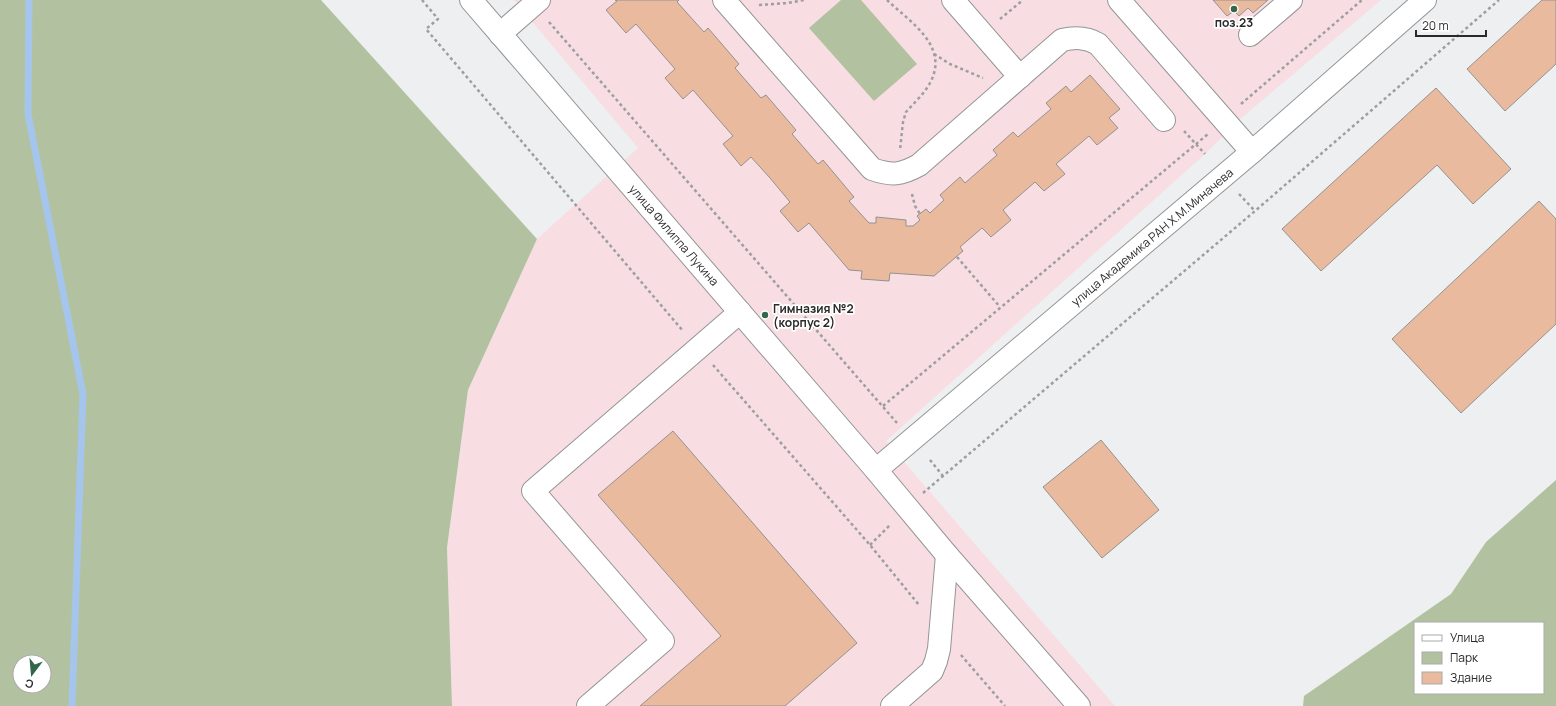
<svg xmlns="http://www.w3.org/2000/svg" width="1556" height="706" viewBox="0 0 1556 706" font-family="Manrope,sans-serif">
<rect width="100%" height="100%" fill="#eeeff0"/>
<!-- education -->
<polygon fill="#f8dde3" points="514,0 1381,0 1239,120 1205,154 886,441 1115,706 452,706 447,548 468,390 537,239 638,148"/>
<!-- green -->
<g fill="#b2c2a1" fill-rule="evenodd">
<path d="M0 0H321L537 239 468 390 447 548 452 706H0ZM20 662H44V686H20Z"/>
<polygon points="841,0 861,0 917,64 874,101 809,28"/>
<path d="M1556 480V706H1303L1304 696 1451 594 1486 542ZM1415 623H1543V693H1415Z"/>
</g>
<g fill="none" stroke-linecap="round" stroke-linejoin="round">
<!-- stream -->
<polyline stroke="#a5c5ed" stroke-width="7" points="29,0 28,114 83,394 72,706"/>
</g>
<!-- building -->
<g fill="#e9ba9e" stroke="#939291">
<polygon points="615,0 679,0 677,2 704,32 708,28 739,64 735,68 761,98 766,95 796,130 792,134 818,164 823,160 854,197 849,201 869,223 876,223 876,217 906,220 906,226 913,226 920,220 917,216 926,209 930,213 944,200 940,195 960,177 965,183 997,155 993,150 1013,132 1018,137 1051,109 1046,103 1066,86 1071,92 1090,75 1120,109 1109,118 1118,128 1097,145 1089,136 1056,164 1065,174 1044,191 1035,182 1003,210 1011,220 991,237 982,228 960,247 963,251 934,276 890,273 889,281 861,279 862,271 849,270 809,223 798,232 780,211 790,202 770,178 751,157 741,166 723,144 733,136 693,90 683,99 665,78 675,69 636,24 626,33 606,10 617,1"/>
<polygon points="1213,0 1268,0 1253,13 1248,8 1239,16 1234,11 1227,16"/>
<polygon points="1542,0 1556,0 1556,64 1505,111 1467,69"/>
<polygon points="1436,88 1511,169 1473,204 1437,165 1321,271 1282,229"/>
<polygon points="1539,201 1556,219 1556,324 1461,413 1392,339"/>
<polygon points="673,431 857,643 785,706 640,706 721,636 598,495"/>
<polygon points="1101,440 1159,510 1102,558 1043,487"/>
</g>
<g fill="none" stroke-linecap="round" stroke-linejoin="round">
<defs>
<g id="minor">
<polyline points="471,0 876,470 947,555 1079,706"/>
<path d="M724 0 872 169C892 176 901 175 919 165L1062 40C1075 37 1086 37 1098 44L1164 120"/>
<polyline points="953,0 1020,77"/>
<polyline points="1119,0 1252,152"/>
<polyline points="500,34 539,0"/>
<polyline points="1250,35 1291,0"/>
<polyline points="876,470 1252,152 1425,0"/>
<polyline points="588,706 663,641 533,491 740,312"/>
<polyline points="892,706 932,671 936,661 939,649 947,555"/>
</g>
</defs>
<!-- minor casing -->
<use href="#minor" stroke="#949596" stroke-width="24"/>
<!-- path -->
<g stroke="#9d9e9f" stroke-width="2.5" stroke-dasharray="3 3" stroke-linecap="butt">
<polyline points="422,0 438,19 426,29 683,331"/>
<path d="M887 0C910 22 950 46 930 83 924 94 914 103 906 112L903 122 900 150"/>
<polyline points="759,5 788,3 804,0"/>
<polyline points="1000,19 1023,0"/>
<polyline points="549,22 897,423"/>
<polyline points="934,54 950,64 983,78"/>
<polyline points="1241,104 1362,0"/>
<polyline points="1184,131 1205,154"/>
<polyline points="912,194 915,206 920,214"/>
<polyline points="1239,194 1255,211"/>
<polyline points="957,257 1000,307"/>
<polyline points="713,365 870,545 919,605"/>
<polyline points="883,406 1208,134"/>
<polyline points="930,460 943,476"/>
<polyline points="923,493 1255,211 1499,0"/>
<polyline points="870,545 891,524"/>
<polyline points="961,655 1005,706"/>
</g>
<!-- minor -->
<use href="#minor" stroke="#fff" stroke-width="22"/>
</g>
<!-- markers -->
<g fill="#32674c" stroke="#fff" stroke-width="1.5">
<circle cx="1234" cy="9" r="4"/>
<circle cx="765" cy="315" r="4"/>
</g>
<g text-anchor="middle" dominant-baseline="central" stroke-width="3.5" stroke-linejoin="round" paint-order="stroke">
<!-- poi labels -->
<g font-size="12" font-weight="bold" fill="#2a2a2b" stroke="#fff">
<text x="1234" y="22">поз.23</text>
<text x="773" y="308" text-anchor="start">Гимназия №2<tspan x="773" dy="14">(корпус 2)</tspan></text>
</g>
<!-- street labels -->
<g font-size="12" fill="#2a2a2b" stroke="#fff">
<text transform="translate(674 235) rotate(49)">улица Филиппа Лукина</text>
<text transform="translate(1152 237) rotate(-40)">улица Академика РАН Х.М.Миначева</text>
</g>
</g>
<!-- legend -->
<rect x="1414" y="622" width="130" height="72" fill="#ffffff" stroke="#aaaaaa"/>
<rect x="1422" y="635" width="20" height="6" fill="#ffffff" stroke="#aaaaaa"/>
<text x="1450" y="642" font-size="12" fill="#2a2a2b">Улица</text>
<rect x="1422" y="652" width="20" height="12" fill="#b2c2a1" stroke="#aaaaaa"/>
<text x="1450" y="662" font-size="12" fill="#2a2a2b">Парк</text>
<rect x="1422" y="672" width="20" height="12" fill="#e9ba9e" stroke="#aaaaaa"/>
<text x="1450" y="682" font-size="12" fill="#2a2a2b">Здание</text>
<!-- north arrow -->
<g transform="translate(32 674) rotate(196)"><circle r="19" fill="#ffffff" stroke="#aaaaaa"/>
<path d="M0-3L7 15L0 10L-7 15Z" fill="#32674c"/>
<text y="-6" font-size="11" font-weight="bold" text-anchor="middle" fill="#2a2a2b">С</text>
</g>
<!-- scale -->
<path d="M1416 30v6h70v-6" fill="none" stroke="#2a2a2b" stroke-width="2"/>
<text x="1422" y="30" font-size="12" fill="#2a2a2b" stroke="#ffffff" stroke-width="3" paint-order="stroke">20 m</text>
</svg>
